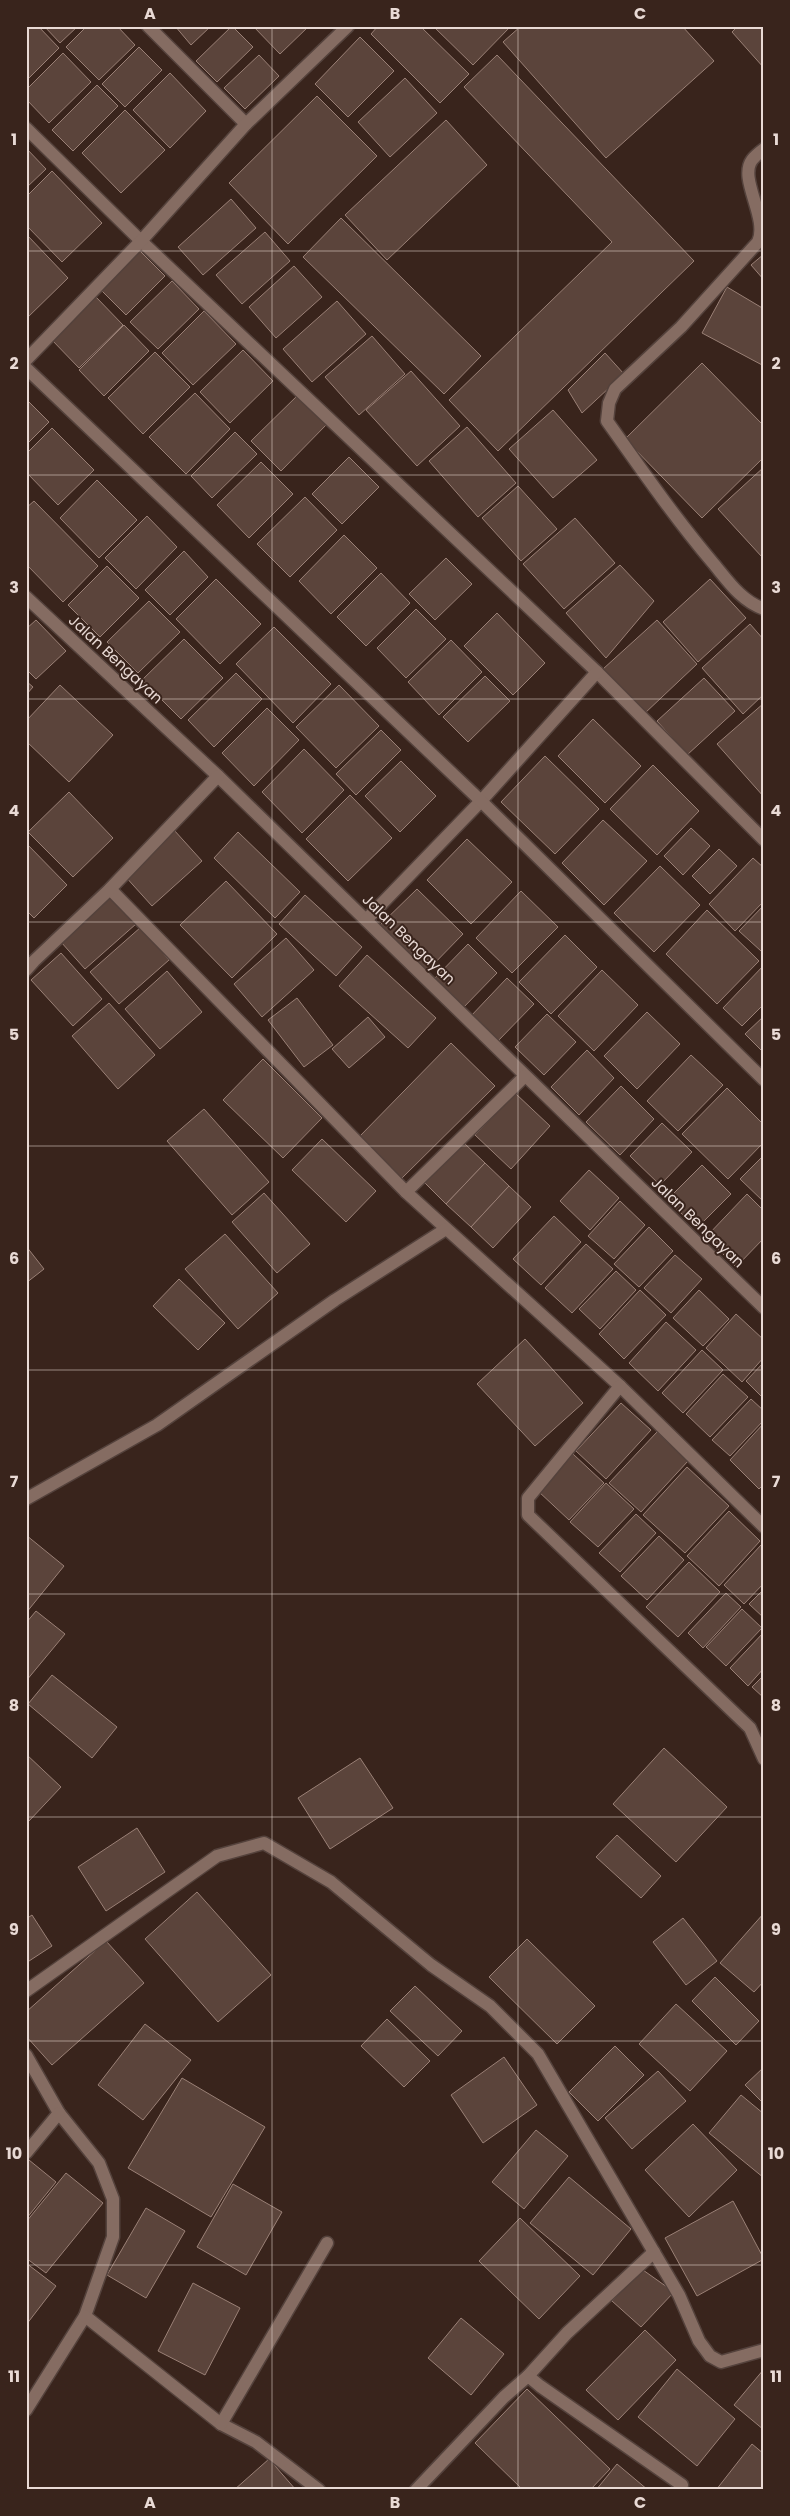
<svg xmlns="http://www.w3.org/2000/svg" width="790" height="2516" viewBox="0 0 790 2516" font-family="Poppins,sans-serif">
<rect width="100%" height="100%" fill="#39241c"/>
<!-- building -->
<g fill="#5b443b" stroke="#9a8076">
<polygon points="26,26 38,26 59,48 26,81"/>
<polygon points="44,26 78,26 60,43"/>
<polygon points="87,26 117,26 135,45 99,80 66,47"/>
<polygon points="175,26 211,26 191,45"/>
<polygon points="232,26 253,47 217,82 196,61"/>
<polygon points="253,26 309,26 280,54"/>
<polygon points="378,26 420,26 469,74 440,103 371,34"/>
<polygon points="433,26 509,26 510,27 473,65"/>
<polygon points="521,26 682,26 714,61 606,158 503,42"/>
<polygon points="738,26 764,26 764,68 732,32"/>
<polygon points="360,37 394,71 348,117 315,84"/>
<polygon points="139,47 162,70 125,107 102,84"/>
<polygon points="63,53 91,82 49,123 26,99 26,90"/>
<polygon points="259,55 279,76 245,109 224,88"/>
<polygon points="497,55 694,261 498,451 449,400 612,242 464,87"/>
<polygon points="170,73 206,111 170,148 133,110"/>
<polygon points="405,78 437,113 390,157 358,122"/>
<polygon points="97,85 118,106 73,151 52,130"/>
<polygon points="317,96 377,156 288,244 229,183"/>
<polygon points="125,110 165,150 121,193 82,153"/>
<polygon points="446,120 487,165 387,260 345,215"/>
<polygon points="26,148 46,169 26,188"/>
<polygon points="52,171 102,223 62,262 26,225 26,197"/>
<polygon points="231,199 256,228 203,275 178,247"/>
<polygon points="341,218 481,356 444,394 303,257"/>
<polygon points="265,232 290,261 242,304 216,275"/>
<polygon points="28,236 68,278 26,319 26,237"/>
<polygon points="137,248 165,276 126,315 98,287"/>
<polygon points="764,254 764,280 751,265"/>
<polygon points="294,266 322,297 276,338 249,307"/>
<polygon points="172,281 199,309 158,349 130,322"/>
<polygon points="727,287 764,309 764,366 702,333"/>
<polygon points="95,296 123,325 79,368 51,339"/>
<polygon points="337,301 366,334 312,382 283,349"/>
<polygon points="204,311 236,344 193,385 162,353"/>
<polygon points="124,325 149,351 104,396 79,370"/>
<polygon points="372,336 405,374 359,415 325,377"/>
<polygon points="243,350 273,381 230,423 200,392"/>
<polygon points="155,352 190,387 143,434 108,398"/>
<polygon points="605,353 624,374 582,413 568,390"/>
<polygon points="702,363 764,426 764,457 702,518 625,439"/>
<polygon points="411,371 460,426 417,466 366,410"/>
<polygon points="195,393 230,429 186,474 149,437"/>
<polygon points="299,394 328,423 281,471 251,441"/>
<polygon points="26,399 49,422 26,445"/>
<polygon points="553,410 597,460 553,498 509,449"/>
<polygon points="467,427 516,483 478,517 429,461"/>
<polygon points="52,428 94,470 58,505 26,472 26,454"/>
<polygon points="235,432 257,454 212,498 191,476"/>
<polygon points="349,457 379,487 342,524 312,494"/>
<polygon points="261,462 293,494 249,538 217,505"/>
<polygon points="764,467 764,556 762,557 718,509"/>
<polygon points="97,480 137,520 99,558 60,518"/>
<polygon points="518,486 557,529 521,561 482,518"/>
<polygon points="305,497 337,530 290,577 257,544"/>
<polygon points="34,501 98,566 63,602 26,564 26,508"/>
<polygon points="147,516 177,547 136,589 105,558"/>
<polygon points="575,518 615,563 564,609 523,564"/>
<polygon points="344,535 377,568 331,614 299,581"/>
<polygon points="184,551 208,577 170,615 145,590"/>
<polygon points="446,558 472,584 435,620 409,594"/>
<polygon points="620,565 654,601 606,658 566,613"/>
<polygon points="107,566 139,598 100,637 68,605"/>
<polygon points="381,573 410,603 366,646 337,617"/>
<polygon points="216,579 261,624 220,664 176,619"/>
<polygon points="710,579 746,618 698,662 663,622"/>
<polygon points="149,601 180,632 138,673 107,642"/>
<polygon points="416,609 446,639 406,678 377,648"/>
<polygon points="497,613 545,663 513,695 464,646"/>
<polygon points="36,620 66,651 36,679 26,669 26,629"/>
<polygon points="657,620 697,664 644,714 603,669"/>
<polygon points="750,624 764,640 764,694 743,714 702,668"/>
<polygon points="274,627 331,684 293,723 236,664"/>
<polygon points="184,639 223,678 181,719 142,680"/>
<polygon points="451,640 482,672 439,715 408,682"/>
<polygon points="236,673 262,699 214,747 188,720"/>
<polygon points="485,676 510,701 468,742 443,717"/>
<polygon points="704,678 735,711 687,755 657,721"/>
<polygon points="26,681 33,687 26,695"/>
<polygon points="60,685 113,735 69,782 26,741 26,721"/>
<polygon points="339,685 379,726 336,768 296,727"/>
<polygon points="764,703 764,797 717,744"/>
<polygon points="267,708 299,740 254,786 222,753"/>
<polygon points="593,719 641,766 605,803 558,756"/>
<polygon points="381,730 401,750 356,795 336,774"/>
<polygon points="304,749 344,790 302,833 262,792"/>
<polygon points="545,756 599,809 555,854 501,802"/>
<polygon points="401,761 436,796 400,832 365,796"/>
<polygon points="653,765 699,811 657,855 610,809"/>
<polygon points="69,792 113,838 73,877 28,832"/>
<polygon points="350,795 392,838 348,881 306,839"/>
<polygon points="603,820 647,861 604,905 562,863"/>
<polygon points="691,828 710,846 683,875 664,856"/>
<polygon points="174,830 202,861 152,906 124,875"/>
<polygon points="238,832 300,892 275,918 214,858"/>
<polygon points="467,839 512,882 471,924 427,880"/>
<polygon points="26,843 67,885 34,918 26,910"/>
<polygon points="719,849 737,866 710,894 692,876"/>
<polygon points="753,858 764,868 764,901 735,931 709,904"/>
<polygon points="660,866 700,905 654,952 614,913"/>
<polygon points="226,881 277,934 232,978 180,925"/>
<polygon points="417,889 463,934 425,973 378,927"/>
<polygon points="521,891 558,927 512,973 476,938"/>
<polygon points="305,895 362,947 336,976 279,924"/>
<polygon points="111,897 136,924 85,969 61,942"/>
<polygon points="764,905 764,948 761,951 739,931"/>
<polygon points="707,910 759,961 717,1004 666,954"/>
<polygon points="141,927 169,960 119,1004 90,972"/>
<polygon points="565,935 597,967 551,1014 519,982"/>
<polygon points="286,938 314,970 262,1017 234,984"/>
<polygon points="468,944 497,973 461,1010 432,981"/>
<polygon points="61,953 102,999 73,1026 31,980"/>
<polygon points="367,955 436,1018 408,1048 339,986"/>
<polygon points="764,965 764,1004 742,1026 723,1008"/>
<polygon points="602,970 638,1005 594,1051 558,1016"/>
<polygon points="167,971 202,1012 160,1049 125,1009"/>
<polygon points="507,978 534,1004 496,1043 470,1017"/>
<polygon points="297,998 333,1045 304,1067 268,1020"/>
<polygon points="109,1003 155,1055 118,1089 72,1036"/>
<polygon points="647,1012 680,1044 637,1089 604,1056"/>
<polygon points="547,1014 576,1042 544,1075 515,1047"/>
<polygon points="764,1016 764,1053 745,1034"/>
<polygon points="368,1017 385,1037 349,1068 332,1049"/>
<polygon points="451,1043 495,1086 401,1179 359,1137"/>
<polygon points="587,1050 614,1078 579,1115 551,1087"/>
<polygon points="691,1055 723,1085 678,1131 647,1101"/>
<polygon points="263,1059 322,1118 283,1158 223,1100"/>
<polygon points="621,1086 654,1119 620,1155 586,1122"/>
<polygon points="727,1088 764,1125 764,1142 728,1179 682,1134"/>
<polygon points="515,1093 550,1126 511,1169 475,1135"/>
<polygon points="204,1109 269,1182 232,1215 167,1141"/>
<polygon points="662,1123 692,1152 660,1185 630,1156"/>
<polygon points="322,1139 376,1191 346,1222 292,1170"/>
<polygon points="464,1143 485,1163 446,1204 425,1183"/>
<polygon points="764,1155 764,1202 740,1179"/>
<polygon points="485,1163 509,1186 471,1227 446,1204"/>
<polygon points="702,1165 731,1194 697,1228 667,1200"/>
<polygon points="589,1170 619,1198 590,1230 560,1201"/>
<polygon points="509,1186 531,1207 493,1248 471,1227"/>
<polygon points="264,1193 310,1244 277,1273 232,1222"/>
<polygon points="747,1194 764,1211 764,1238 736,1267 706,1237"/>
<polygon points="620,1201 645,1225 614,1259 588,1236"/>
<polygon points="554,1216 581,1242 541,1285 513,1259"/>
<polygon points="649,1227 673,1251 639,1287 614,1264"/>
<polygon points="225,1234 278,1293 238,1329 185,1269"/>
<polygon points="586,1244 613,1269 572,1313 545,1288"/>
<polygon points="26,1246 44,1269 26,1283"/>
<polygon points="675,1255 702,1279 671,1313 644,1288"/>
<polygon points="616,1271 636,1290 600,1329 579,1309"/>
<polygon points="179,1279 225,1323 198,1350 153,1306"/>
<polygon points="640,1290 666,1315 624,1359 599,1334"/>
<polygon points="699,1290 729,1319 703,1346 673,1318"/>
<polygon points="736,1314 764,1340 764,1357 742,1382 706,1348"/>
<polygon points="666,1322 696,1350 658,1391 629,1363"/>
<polygon points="525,1339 583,1403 535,1446 477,1384"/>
<polygon points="702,1350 723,1370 683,1413 662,1393"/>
<polygon points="764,1362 764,1399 746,1381"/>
<polygon points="723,1374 748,1397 710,1437 686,1414"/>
<polygon points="751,1399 764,1411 764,1420 730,1456 712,1440"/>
<polygon points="621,1403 651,1430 606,1479 576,1451"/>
<polygon points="764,1423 764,1484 759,1489 730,1460"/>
<polygon points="657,1432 688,1461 641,1512 609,1483"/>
<polygon points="573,1454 604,1483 569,1520 538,1491"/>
<polygon points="687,1467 729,1506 685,1553 643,1515"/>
<polygon points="606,1483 634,1509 598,1547 570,1522"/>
<polygon points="729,1511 760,1541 719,1586 687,1556"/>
<polygon points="636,1514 656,1533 620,1572 599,1553"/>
<polygon points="26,1535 64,1566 26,1613"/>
<polygon points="659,1536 684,1560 647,1600 621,1576"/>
<polygon points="761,1545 764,1548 764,1583 744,1604 724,1585"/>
<polygon points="689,1562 720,1592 678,1637 646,1607"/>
<polygon points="764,1589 764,1618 749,1604"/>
<polygon points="726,1593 741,1607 703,1648 688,1633"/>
<polygon points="742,1609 762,1628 726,1666 706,1647"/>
<polygon points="36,1611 65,1634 26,1681 26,1623"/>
<polygon points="764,1632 764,1668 748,1686 730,1668"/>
<polygon points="52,1675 117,1727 92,1758 28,1704"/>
<polygon points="764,1675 764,1698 752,1687"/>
<polygon points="664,1748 727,1807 676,1862 613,1804"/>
<polygon points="26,1754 61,1787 29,1821 26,1818"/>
<polygon points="360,1758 393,1808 330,1849 298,1798"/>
<polygon points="137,1828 165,1872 106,1911 78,1867"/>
<polygon points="617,1835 661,1876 641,1898 596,1857"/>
<polygon points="197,1892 271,1975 218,2022 145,1939"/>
<polygon points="764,1913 764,1981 754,1992 720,1963"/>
<polygon points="32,1915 52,1946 26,1963 26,1919"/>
<polygon points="683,1918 717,1961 686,1985 653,1942"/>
<polygon points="527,1939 595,2006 557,2044 489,1977"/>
<polygon points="106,1941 144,1983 52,2065 26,2036 26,2012"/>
<polygon points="715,1977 759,2021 736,2045 692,2001"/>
<polygon points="415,1986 462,2031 438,2056 390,2011"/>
<polygon points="676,2004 727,2051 690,2091 639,2044"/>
<polygon points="387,2019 430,2061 404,2087 361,2046"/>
<polygon points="145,2024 191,2060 143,2120 98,2085"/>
<polygon points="615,2046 644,2075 598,2121 569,2092"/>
<polygon points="504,2057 537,2105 483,2143 451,2095"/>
<polygon points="764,2067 764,2104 745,2085"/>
<polygon points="658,2071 686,2101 632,2149 605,2118"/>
<polygon points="182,2078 265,2127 211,2217 128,2168"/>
<polygon points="741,2095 764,2114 764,2178 709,2133"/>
<polygon points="693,2124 737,2170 689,2217 645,2170"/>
<polygon points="536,2130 568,2156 524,2209 492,2182"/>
<polygon points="29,2160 56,2182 26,2219 26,2164"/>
<polygon points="66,2173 103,2203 46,2273 26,2258 26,2222"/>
<polygon points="569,2177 631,2229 593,2275 530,2223"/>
<polygon points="233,2184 282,2212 246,2275 197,2247"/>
<polygon points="733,2201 764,2259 697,2296 665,2238"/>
<polygon points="146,2208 185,2231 146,2298 107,2275"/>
<polygon points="520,2218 580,2276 539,2319 479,2261"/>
<polygon points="26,2263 56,2286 26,2325"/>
<polygon points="643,2270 674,2292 641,2327 612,2301"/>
<polygon points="193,2283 240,2308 205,2375 158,2351"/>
<polygon points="461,2318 504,2354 471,2395 428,2358"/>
<polygon points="645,2330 676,2360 618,2420 586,2390"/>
<polygon points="677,2369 735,2419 697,2466 638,2417"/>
<polygon points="764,2369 764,2430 734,2405"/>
<polygon points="527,2389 610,2469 590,2490 523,2490 475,2443"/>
<polygon points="752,2444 764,2454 764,2490 716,2490"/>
<polygon points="269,2459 296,2490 234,2490"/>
<polygon points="617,2464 648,2490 596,2490"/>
</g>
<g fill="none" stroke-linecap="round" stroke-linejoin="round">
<defs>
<g id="street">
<polyline points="148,26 246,124"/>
<polyline points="26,128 141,241 597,672 764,840"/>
<path d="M764 149C760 152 755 156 752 160 738 179 769 218 758 242L681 327 615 389 609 403 607 421C641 469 675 518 713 563 728 581 741 601 764 609"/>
<polyline points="26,597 218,776 764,1308"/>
<polyline points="110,889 406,1192"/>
<polyline points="366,920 481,801 597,672"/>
<polyline points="26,970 34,961 110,889 218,776"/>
<polyline points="525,1076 406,1192 620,1386 764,1527"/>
<polyline points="620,1386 528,1498 528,1515 750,1728 764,1759"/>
<polyline points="26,1499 157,1425 335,1300 446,1229"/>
<polyline points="26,1991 217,1856 264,1843 331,1882 431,1965 490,2006 538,2054 679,2295 699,2341 710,2356 721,2362 764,2350"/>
<polyline points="26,2055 59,2113 99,2163 113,2199 113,2237 85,2316 26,2410"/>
<polyline points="26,2153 59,2113"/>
<polyline points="85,2316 221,2424 256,2442 319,2490"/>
<polyline points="528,2376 567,2333 654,2252"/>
<polyline points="221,2424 327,2243"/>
<polyline points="416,2490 504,2397 528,2376 540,2386 682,2485"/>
</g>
<g id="secondary">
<polyline points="26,360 141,241 246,124 348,26"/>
<polyline points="26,368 481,801 764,1080"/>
</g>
</defs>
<!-- street casing -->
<use href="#street" stroke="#54423c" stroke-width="15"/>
<!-- secondary casing -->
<use href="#secondary" stroke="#54423c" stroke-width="15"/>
<!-- street -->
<use href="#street" stroke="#856c62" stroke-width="12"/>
<!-- secondary -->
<use href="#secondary" stroke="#856c62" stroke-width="12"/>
</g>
<!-- grid -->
<path fill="none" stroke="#e9dad5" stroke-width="1" stroke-opacity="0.55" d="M272 26V2490M518 26V2490M26 251H764M26 475H764M26 699H764M26 922H764M26 1146H764M26 1370H764M26 1594H764M26 1817H764M26 2041H764M26 2265H764"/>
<g text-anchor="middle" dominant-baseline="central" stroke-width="4" stroke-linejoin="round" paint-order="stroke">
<!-- street labels -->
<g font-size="15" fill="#e9dad5" stroke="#39241c">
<text transform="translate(116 659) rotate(43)">Jalan Bengayan</text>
<text transform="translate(409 939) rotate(44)">Jalan Bengayan</text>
<text transform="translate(698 1222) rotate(44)">Jalan Bengayan</text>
</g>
</g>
<!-- border -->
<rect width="790" height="2516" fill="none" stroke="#39241c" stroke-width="55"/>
<rect x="28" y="28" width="734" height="2460" fill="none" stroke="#e9dad5" stroke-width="2"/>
<g font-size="16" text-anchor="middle" font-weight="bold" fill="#e9dad5">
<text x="150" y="19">A</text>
<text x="395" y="19">B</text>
<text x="640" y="19">C</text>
<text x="14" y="145">1</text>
<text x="776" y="145">1</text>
<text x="14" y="369">2</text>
<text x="776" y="369">2</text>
<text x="14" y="593">3</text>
<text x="776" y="593">3</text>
<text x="14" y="816">4</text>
<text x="776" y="816">4</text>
<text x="14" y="1040">5</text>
<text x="776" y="1040">5</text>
<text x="14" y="1264">6</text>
<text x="776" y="1264">6</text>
<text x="14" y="1487">7</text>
<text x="776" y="1487">7</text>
<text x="14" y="1711">8</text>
<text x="776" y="1711">8</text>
<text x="14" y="1935">9</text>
<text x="776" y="1935">9</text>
<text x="14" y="2159">10</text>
<text x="776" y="2159">10</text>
<text x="14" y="2382">11</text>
<text x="776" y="2382">11</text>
<text x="150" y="2508">A</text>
<text x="395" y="2508">B</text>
<text x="640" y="2508">C</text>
</g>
</svg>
